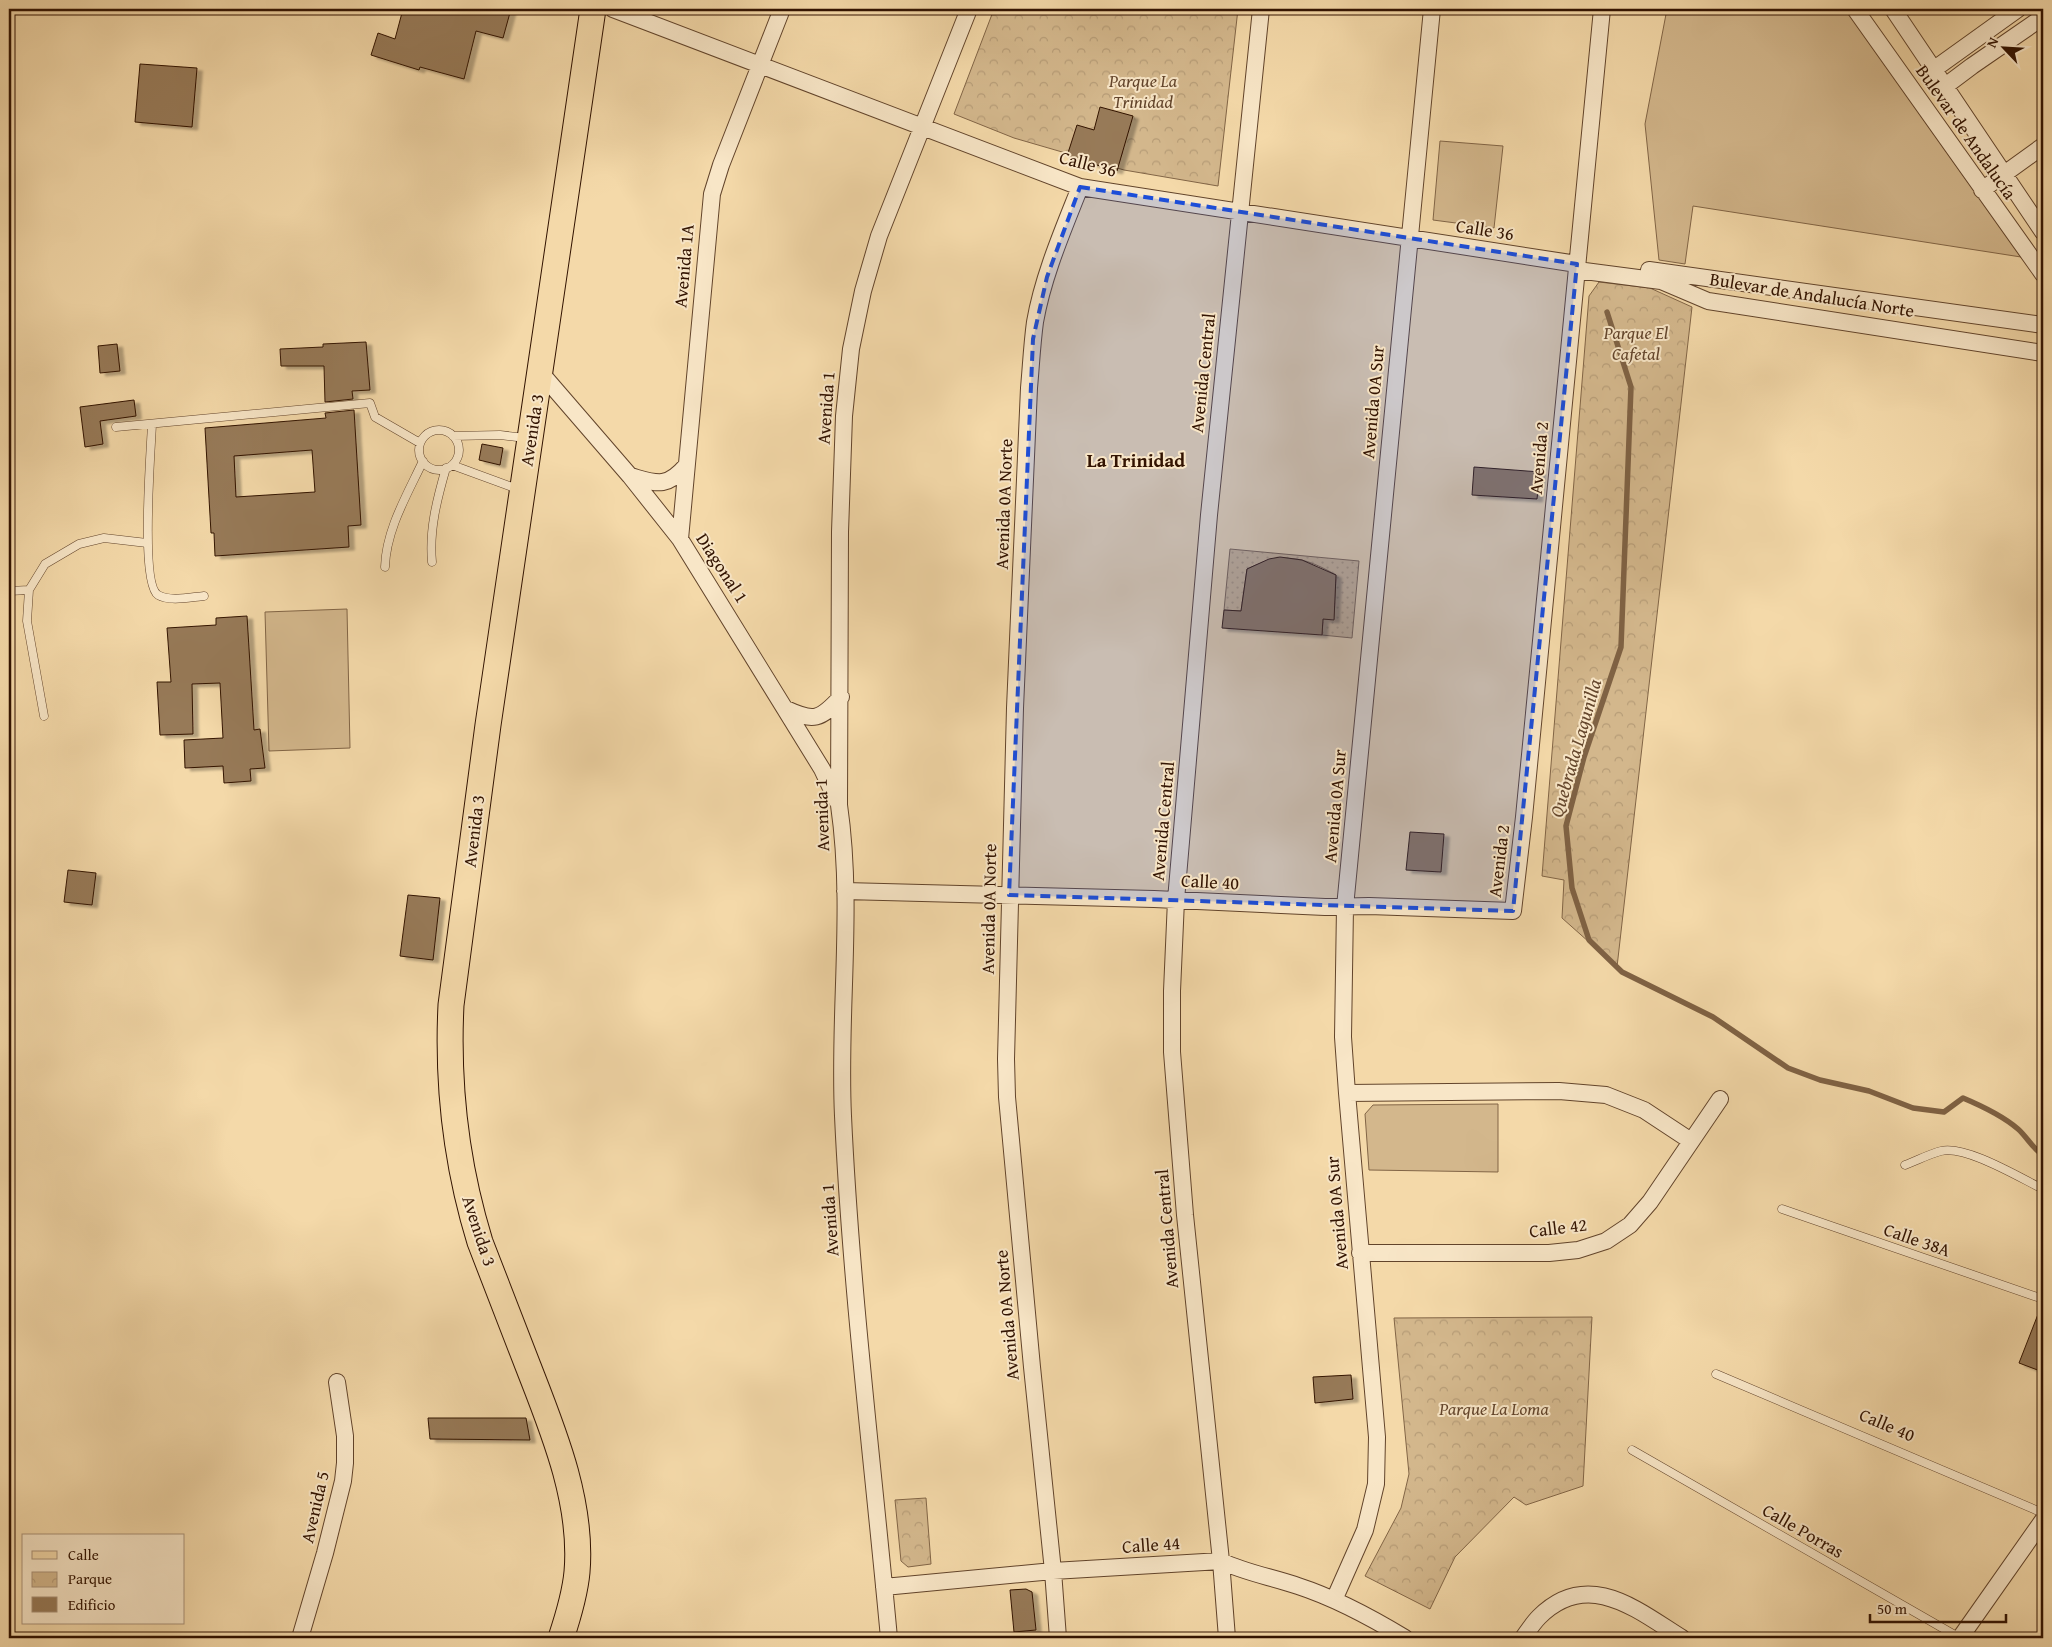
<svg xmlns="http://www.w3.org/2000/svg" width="2052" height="1647" font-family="'Gentium Book Plus',serif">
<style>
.grass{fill:#d3b78c;stroke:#826546}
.park{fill:url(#park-crowns);stroke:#826546}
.garden{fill:url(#garden-dots);stroke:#826546}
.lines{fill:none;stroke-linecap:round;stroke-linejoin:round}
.stream{stroke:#7f6244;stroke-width:5.5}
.building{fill:#977a58;stroke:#321301;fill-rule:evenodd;filter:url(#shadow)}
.service-casing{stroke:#62442b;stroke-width:9}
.minor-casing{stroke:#62442b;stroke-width:18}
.primary-casing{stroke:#321301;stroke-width:27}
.service{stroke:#f8e6c7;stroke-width:8}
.minor{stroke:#f8e6c7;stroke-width:16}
.primary{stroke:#f4d9a9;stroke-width:25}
.marked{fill:#1d4ed8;fill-opacity:0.2;stroke:#1d4ed8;stroke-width:4;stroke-dasharray:10 6;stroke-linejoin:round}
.labels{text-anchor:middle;stroke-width:4;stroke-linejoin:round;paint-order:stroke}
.park-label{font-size:18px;font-style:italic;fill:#62442b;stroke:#f8e6c7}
.street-label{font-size:18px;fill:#321301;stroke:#f8e6c7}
.neighbourhood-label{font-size:19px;font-weight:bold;fill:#321301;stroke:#f8e6c7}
.water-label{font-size:19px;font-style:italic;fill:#65472d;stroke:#f8e6c7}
</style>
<defs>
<pattern id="park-crowns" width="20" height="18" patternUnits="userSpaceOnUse" patternTransform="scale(1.25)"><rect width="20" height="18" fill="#d3b78c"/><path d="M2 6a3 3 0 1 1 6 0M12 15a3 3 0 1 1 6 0" fill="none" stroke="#b69c77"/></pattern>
<pattern id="garden-dots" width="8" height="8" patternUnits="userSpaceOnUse" patternTransform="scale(1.25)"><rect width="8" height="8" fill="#d3b78c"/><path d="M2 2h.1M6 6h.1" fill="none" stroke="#b69c77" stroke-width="1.8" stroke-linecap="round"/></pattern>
<filter id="shadow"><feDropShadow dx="5.5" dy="3" stdDeviation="1" flood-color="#0004"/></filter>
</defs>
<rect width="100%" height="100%" fill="#f4d9a9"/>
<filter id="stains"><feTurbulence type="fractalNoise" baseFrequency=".004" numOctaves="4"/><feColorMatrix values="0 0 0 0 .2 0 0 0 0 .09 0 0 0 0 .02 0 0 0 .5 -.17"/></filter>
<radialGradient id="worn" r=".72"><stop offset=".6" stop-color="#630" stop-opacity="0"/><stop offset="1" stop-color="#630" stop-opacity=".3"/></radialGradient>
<!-- grass -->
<path class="grass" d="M 1667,9 L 1845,9 L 2021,257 L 1693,206 L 1685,264 L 1659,260 L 1645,124 Z
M 1440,141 L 1503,146 L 1494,228 L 1433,220 Z
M 347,609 L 350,748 L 269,751 L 265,612 Z
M 1498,1104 L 1498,1172 L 1369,1170 L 1365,1114 L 1373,1105 Z"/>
<!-- park -->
<path class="park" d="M 994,9 L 1238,9 L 1218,186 L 1124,170 L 1014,138 L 954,114 Z
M 1599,282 L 1650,288 L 1692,307 L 1617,967 L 1562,918 L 1564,880 L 1542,876 L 1589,296 Z
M 1592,1317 L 1583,1486 L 1526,1505 L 1514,1497 L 1455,1557 L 1430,1609 L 1365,1576 L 1401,1508 L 1409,1474 L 1394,1318 Z
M 926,1498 L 931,1564 L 908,1567 L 901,1561 L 895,1500 Z"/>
<!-- garden -->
<path class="garden" d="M 1230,549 L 1359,561 L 1352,638 L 1322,635 L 1323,619 L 1334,619 L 1336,575 C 1303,556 1282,552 1247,569 L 1241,611 L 1224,610 Z"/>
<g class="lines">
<!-- stream -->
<path class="stream" d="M 1607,312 L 1631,387 L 1621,647 L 1584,757 L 1566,826 L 1572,888 L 1589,940 L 1622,972 L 1713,1017 L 1788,1068 L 1820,1080 L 1869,1091 L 1913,1108 L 1944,1112 L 1963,1098 C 1982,1106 2003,1116 2018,1129 C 2027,1137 2033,1149 2043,1155"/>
</g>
<!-- building -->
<path class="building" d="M 403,9 L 511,9 L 503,38 L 476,31 L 464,79 L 420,67 L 419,70 L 371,55 L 378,33 L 395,39 Z
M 140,64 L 197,68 L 192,127 L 135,122 Z
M 1100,107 L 1133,116 L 1117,171 L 1067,156 L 1077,125 L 1094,130 Z
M 366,342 L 370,390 L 352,391 L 353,399 L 325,402 L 324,366 L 281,366 L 280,349 L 323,347 L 323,344 Z
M 117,344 L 120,371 L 100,373 L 98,346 Z
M 134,400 L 136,416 L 100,421 L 103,444 L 85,447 L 80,407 Z
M 354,410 L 361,525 L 348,526 L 349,547 L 215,556 L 214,533 L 211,533 L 205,428 L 326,418 L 325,413 ZM 312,450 L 315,492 L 236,497 L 234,456 Z
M 482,444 L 503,448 L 500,465 L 479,460 Z
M 1474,467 L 1540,472 L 1537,499 L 1472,495 Z
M 1280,557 L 1302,560 L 1336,575 L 1334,620 L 1323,619 L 1322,635 L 1222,628 L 1224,610 L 1241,611 L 1247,569 L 1269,559 Z
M 247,616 L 254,730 L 260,729 L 265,768 L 250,769 L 251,781 L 224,783 L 223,766 L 185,768 L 184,740 L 223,738 L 220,683 L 192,684 L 193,734 L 160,735 L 157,682 L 171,682 L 167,628 L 216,625 L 216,618 Z
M 1410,832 L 1444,834 L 1441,872 L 1406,870 Z
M 68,870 L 96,873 L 92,905 L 64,902 Z
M 408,895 L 440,898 L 433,960 L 400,956 Z
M 2042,1304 L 2043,1305 L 2043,1372 L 2019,1363 Z
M 1351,1375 L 1353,1399 L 1315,1403 L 1313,1377 Z
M 428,1418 L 526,1418 L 530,1440 L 430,1439 Z
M 1026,1589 L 1032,1592 L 1036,1630 L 1014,1632 L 1010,1590 Z"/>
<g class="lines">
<defs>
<path id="service" d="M 152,424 C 151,449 140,584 158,595 C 170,602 191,597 204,596
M 116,427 L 370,403 L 375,417 L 420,443
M419 450a20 20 0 1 1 40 0a20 20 0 1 1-40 0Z
M 453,436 L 500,435 L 526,438
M 452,465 L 520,490
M 432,562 C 429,530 437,499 446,468
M 385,567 C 386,530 407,495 423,461
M 29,590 L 27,621 L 44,716
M 9,591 L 29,590 L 45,564 L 79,544 L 104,538 L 147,543
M 1905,1165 C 1916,1161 1929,1154 1941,1151 C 1966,1145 2020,1178 2043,1189
M 1782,1209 L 2043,1299
M 1716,1374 L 2043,1513
M 1632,1450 L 1960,1638"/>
<path id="minor" d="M 613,9 L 1080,187 L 1577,264
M 1855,9 L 2043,274
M 1893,9 L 2043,232
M 1933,70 L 2018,9
M 1944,87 L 1972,66 L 2043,17
M 1982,190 L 2043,146
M 1577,270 L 1661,281 L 1708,301 L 2043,353
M 1649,270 L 2043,325
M 541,373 L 630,476 L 680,539 L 822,769 L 837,801
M 630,476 C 656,483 666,489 686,466
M 680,539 L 712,194 L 721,165 L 782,9
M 786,709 C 814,722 820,720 841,697
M 845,891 L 1154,899 L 1325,907 L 1369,906 L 1513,911 L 1524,817 L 1602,9
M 1347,1093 L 1559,1091 L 1606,1095 L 1644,1110 L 1691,1141
M 1360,1253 L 1549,1253 L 1578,1250 L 1606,1241 L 1630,1225 L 1650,1202 L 1720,1099
M 884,1587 L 1053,1571 L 1221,1561 C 1246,1573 1272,1577 1298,1586 C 1335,1598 1372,1618 1405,1638
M 1334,1600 L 1365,1530 L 1376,1484 L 1377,1437 L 1347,1093 L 1343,1037 L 1345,907 L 1432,9
M 300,1638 L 325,1553 L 343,1481 L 345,1463 L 345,1436 L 337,1382
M 889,1638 C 873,1464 851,1290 843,1116 C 838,1013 854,908 839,805 L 840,532 L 844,416 L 851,349 L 863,291 L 879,236 L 969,9
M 1058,1638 L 1053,1571 L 1032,1367 L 1007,1097 L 1006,1059 L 1015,708 L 1029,388 C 1031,366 1032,344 1035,322 C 1043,276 1063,230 1080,187
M 1227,1638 L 1221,1561 L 1185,1215 L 1172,1052 L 1172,991 L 1176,900 L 1209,515 L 1261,9
M 1523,1638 C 1528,1631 1533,1623 1539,1617 C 1588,1568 1637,1610 1682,1638
M 1960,1638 L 2043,1520"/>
<path id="primary" d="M 561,1638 C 568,1617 575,1594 577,1572 C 583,1502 553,1430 528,1366 C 512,1324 496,1283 480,1242 C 456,1164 447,1086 451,1005 L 488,725 L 593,9"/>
</defs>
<!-- service casing -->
<use href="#service" class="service-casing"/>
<!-- minor casing -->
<use href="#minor" class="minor-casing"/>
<!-- primary casing -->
<use href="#primary" class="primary-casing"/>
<!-- service -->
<use href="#service" class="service"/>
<!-- minor -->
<use href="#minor" class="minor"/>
<!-- primary -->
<use href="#primary" class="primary"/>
</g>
<!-- marked area -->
<path class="marked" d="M 1080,187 L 1577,264 L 1513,911 L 1009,895 L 1033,339 L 1047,277 Z"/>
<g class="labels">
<!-- park labels -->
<g class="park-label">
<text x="1143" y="87">Parque La<tspan x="1143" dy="21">Trinidad</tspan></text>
<text x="1636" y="339">Parque El<tspan x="1636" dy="21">Cafetal</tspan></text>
<text x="1494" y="1415">Parque La Loma</text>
</g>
<!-- street labels -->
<g class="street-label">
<text transform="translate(1966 132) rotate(55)" y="6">Bulevar de Andalucía</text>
<text transform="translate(1088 164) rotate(14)" y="6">Calle 36</text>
<text transform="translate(1485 230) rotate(9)" y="6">Calle 36</text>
<text transform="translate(684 266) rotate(-85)" y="6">Avenida 1A</text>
<text transform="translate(1812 295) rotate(9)" y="6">Bulevar de Andalucía Norte</text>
<text transform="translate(1203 373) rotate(-84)" y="6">Avenida Central</text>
<text transform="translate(1373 402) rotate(-85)" y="6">Avenida 0A Sur</text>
<text transform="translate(826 408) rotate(-86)" y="6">Avenida 1</text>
<text transform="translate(532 430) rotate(-81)" y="6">Avenida 3</text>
<text transform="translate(1539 458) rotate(-85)" y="6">Avenida 2</text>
<text transform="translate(1004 504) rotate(-88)" y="6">Avenida 0A Norte</text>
<text transform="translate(722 568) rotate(57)" y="6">Diagonal 1</text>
<text transform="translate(1335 806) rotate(-85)" y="6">Avenida 0A Sur</text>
<text transform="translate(822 815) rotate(-92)" y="6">Avenida 1</text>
<text transform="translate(1163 821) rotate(-85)" y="6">Avenida Central</text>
<text transform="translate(474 831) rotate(-83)" y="6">Avenida 3</text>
<text transform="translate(1499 861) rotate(-83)" y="6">Avenida 2</text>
<text transform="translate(1210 882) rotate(3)" y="6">Calle 40</text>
<text transform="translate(989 909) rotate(-89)" y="6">Avenida 0A Norte</text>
<text transform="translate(1337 1213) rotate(-95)" y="6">Avenida 0A Sur</text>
<text transform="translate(830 1220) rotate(-94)" y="6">Avenida 1</text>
<text transform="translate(1558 1228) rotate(-7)" y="6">Calle 42</text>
<text transform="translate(1167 1229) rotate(-95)" y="6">Avenida Central</text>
<text transform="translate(479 1231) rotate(72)" y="6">Avenida 3</text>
<text transform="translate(1917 1240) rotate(19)" y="6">Calle 38A</text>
<text transform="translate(1007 1315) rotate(-95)" y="6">Avenida 0A Norte</text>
<text transform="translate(1887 1425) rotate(23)" y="6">Calle 40</text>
<text transform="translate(315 1507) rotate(-77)" y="6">Avenida 5</text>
<text transform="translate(1803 1531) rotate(30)" y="6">Calle Porras</text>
<text transform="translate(1151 1545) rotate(-4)" y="6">Calle 44</text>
</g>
<!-- neighbourhood labels -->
<g class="neighbourhood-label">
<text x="1136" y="467">La Trinidad</text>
</g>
<!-- water labels -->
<g class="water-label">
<text transform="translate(1575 748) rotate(-74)" y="7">Quebrada Lagunilla</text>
</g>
</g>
<!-- margin -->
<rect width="2052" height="1647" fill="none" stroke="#f4d9a9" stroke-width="30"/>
<rect x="10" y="10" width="2032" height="1627" fill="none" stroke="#321301" stroke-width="2.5"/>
<rect x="15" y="15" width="2022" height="1617" fill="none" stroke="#321301"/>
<!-- legend -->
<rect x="22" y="1534" width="162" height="90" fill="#f8e6c7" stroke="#a99278"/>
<rect x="32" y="1551" width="25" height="8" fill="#f4d9a9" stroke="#a99278"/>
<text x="68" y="1560" font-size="15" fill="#321301">Calle</text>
<rect x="32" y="1572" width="25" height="15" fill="url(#park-crowns)" stroke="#a99278"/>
<text x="68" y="1584" font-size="15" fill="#321301">Parque</text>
<rect x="32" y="1597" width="25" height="15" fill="#977a58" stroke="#a99278"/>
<text x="68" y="1610" font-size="15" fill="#321301">Edificio</text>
<!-- north arrow -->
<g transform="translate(2004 48) rotate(295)" stroke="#f8e6c7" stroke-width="4" paint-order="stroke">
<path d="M0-4L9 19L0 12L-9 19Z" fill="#321301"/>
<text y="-8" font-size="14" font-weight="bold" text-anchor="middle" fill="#321301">N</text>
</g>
<!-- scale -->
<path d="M1870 1614v8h136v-8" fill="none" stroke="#321301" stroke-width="2.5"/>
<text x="1877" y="1614" font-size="15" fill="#321301" stroke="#f8e6c7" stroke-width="4" paint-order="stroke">50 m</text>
<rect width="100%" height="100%" filter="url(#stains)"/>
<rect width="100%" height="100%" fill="url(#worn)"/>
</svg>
